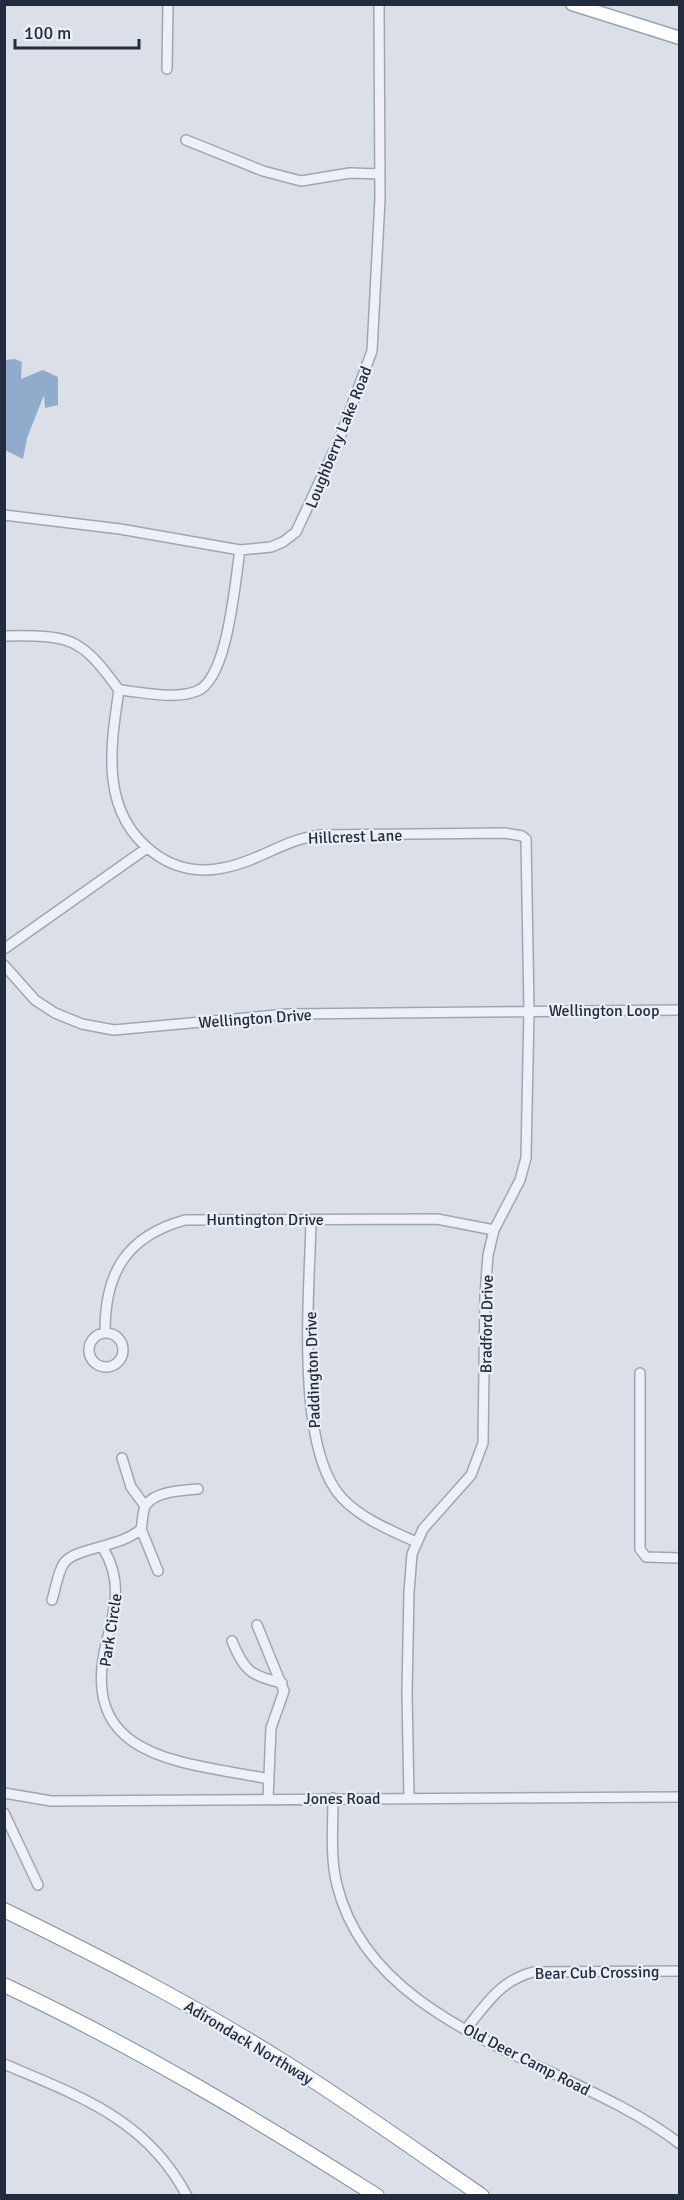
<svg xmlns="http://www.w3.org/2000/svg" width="684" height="2200" font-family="Signika,sans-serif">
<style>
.water{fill:#91abcc}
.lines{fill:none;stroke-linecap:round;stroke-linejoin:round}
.minor-casing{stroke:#a0a6b1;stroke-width:12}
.major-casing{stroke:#99a3b4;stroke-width:15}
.highway-casing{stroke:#818c9f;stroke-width:16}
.minor{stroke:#eef0f5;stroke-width:9}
.major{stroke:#fff;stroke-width:12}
.highway{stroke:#fff;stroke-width:14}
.labels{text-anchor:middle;stroke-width:4.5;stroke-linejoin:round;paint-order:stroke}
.street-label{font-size:16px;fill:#232c3f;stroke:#eaeef5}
</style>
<rect width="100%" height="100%" fill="#dbdfe7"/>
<!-- water -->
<path class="water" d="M 15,359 L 22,362 L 21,379 L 43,370 L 58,377 L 58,405 L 45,408 L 44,395 L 27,438 L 23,459 L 5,450 L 5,360 Z"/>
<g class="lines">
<defs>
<path id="minor" d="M 167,69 L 168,4
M 186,140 L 263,171 L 301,181 L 350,173 L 380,174
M 4,515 L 120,529 L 240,550 L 271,547 L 283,542 L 296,532 L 339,440 L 372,351 L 380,199 L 379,4
M 4,636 C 70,635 80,636 119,690 C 110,749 100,813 154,853 C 174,868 198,873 223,868 C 258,862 284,839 321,835 L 505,833 L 522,836 L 526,839 L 529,1010 L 526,1158 L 520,1180 L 494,1230 L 488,1255 L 485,1295 L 483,1443 L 471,1475 L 423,1529 L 412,1554 L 409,1592 L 407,1693 L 409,1798
M 119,690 C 143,692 174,700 197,691 C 228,679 235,581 240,550
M 4,949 L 147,848
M 4,965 L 35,1000 L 55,1013 L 82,1024 L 114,1030 L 288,1014 L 680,1010
M 311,1220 C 310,1288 294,1447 342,1498 C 362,1519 390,1530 416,1542
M 105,1331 C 105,1272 127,1236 185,1220 L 437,1219 L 494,1230
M89 1350a17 17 0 1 1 34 0a17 17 0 1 1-34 0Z
M 640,1373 L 640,1549 L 646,1557 L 680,1558
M 122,1458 L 131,1487 L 145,1506
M 141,1529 C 143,1521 142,1511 146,1505 C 155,1491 184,1490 198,1489
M 141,1529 L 158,1571
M 103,1548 C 122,1579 116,1606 107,1640 C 75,1761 185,1762 269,1779
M 52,1600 C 56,1588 57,1574 64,1563 C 76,1547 120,1548 141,1529
M 257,1625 L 284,1691 L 271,1728 L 268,1799
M 232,1641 C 244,1671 251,1676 282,1683
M 4,1793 L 51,1801 L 680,1797
M 333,1798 C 333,1827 330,1857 337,1885 C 373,2033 574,2061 680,2144
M 4,1813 L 38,1885
M 466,2029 C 487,2003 500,1981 533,1972 L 680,1971
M 4,2064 C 79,2096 147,2119 187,2196"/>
<path id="major" d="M 572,4 L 680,38"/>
<path id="highway" d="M 4,1910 C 98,1956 192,2004 281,2060 C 350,2103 415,2150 482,2196
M 4,1985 C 134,2046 256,2119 377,2196"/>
</defs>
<!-- minor casing -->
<use href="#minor" class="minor-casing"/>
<!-- major casing -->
<use href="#major" class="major-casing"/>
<!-- highway casing -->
<use href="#highway" class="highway-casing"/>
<!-- minor -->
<use href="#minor" class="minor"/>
<!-- major -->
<use href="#major" class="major"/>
<!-- highway -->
<use href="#highway" class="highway"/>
</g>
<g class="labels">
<!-- street labels -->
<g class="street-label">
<text transform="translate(338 437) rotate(-68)" y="6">Loughberry Lake Road</text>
<text transform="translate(355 836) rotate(-2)" y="6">Hillcrest Lane</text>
<text x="604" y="1016">Wellington Loop</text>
<text transform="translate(255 1018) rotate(-4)" y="6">Wellington Drive</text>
<text x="265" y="1225">Huntington Drive</text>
<text transform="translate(486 1324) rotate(-89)" y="6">Bradford Drive</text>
<text transform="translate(312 1370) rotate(-92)" y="6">Paddington Drive</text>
<text transform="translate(110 1630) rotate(-81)" y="6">Park Circle</text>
<text x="342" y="1804">Jones Road</text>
<text transform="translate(597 1972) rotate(-1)" y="6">Bear Cub Crossing</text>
<text transform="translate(249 2042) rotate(31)" y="6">Adirondack Northway</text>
<text transform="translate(527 2059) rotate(27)" y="6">Old Deer Camp Road</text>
</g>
</g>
<!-- border -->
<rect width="684" height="2200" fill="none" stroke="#232c3f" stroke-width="12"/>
<!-- scale -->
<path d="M15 39v9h124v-9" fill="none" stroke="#232c3f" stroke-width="3"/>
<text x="24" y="39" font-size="18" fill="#232c3f" stroke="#eaeef5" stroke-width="4.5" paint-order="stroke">100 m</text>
</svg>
